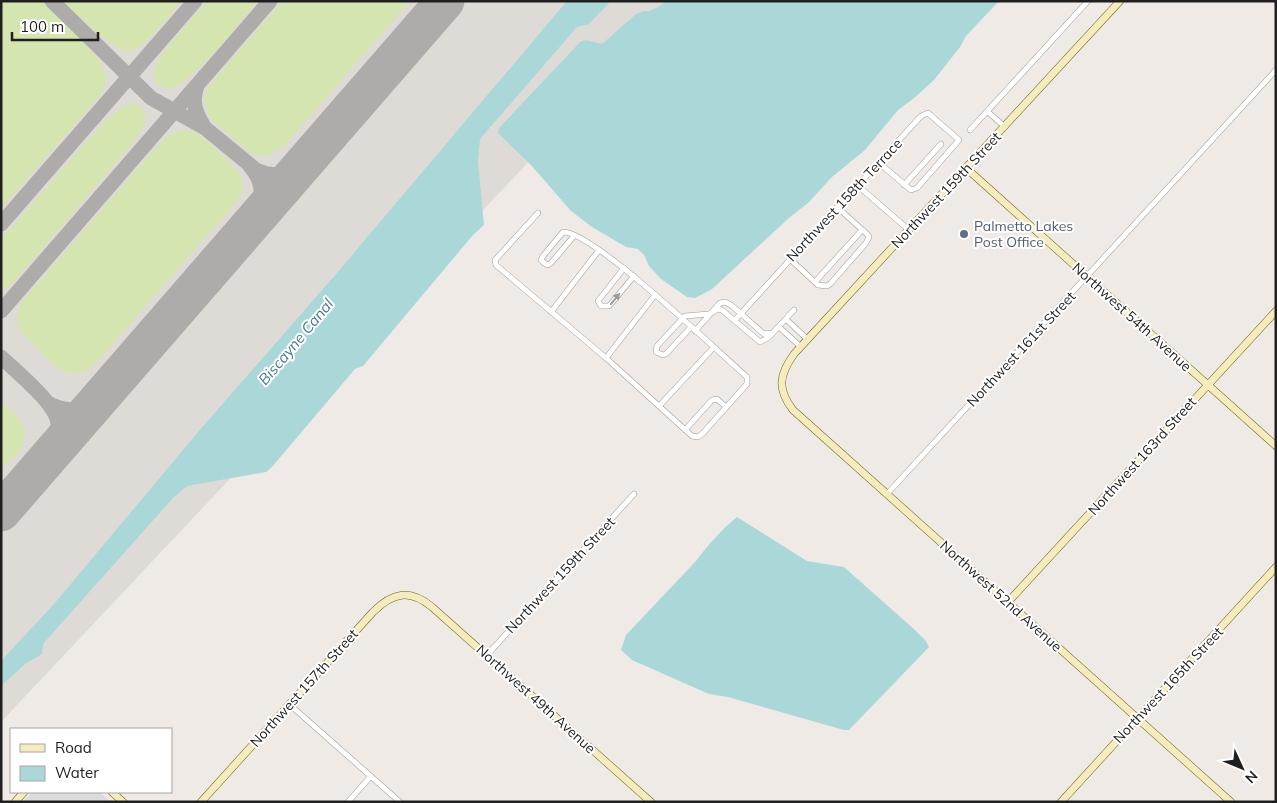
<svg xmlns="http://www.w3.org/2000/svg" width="1277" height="803" font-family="Mulish,sans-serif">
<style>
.residential{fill:#dddcdc}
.airport{fill:#dedbd7}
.grass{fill:#d5e5b0}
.water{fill:#aad8d9}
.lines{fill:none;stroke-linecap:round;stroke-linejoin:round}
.taxiway{stroke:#aeacaa;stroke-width:15}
.runway{stroke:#aeacaa;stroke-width:39}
.street-casing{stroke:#9c9c9c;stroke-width:6}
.secondary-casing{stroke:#6e650e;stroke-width:8}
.street{stroke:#fff;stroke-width:5}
.secondary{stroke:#f4ecbf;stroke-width:7}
.oneway{fill:#9a9a9a}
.service-dot{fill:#5c6f8a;stroke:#fff;stroke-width:2}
.labels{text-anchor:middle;stroke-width:4;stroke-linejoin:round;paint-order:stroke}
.street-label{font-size:14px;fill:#1f1f1f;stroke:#fff}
.service-label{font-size:14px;fill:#4e5e75;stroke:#fff;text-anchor:start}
.water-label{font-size:15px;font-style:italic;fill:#497b90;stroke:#fff}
</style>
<rect width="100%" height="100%" fill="#efeae6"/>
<!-- residential -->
<path class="residential" d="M 32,792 L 99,792 L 111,802 L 23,802 Z"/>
<!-- airport -->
<path class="airport" d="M 1,1 L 680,1 L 1,722 Z"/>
<!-- grass -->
<path class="grass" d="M 1,1 L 43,1 C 62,19 100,53 107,78 L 100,95 L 1,208 Z
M 62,1 L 181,1 C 169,16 150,42 133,50 C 129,52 126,51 121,50 L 92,28 Z
M 208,1 L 257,1 C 232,30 205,70 172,89 C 161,88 151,83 155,69 C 160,51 194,17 208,1 Z
M 283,1 L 410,1 L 284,146 L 267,156 L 253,154 L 246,149 L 210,118 L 204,101 L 207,88 Z
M 133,103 C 161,114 135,139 124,153 L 10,286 L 1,291 L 1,239 L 104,122 L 124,106 Z
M 183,130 C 187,131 192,131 195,133 C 204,137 238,169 241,177 C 245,185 242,193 238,200 L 94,365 C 69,384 55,366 37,348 C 32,342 22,336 19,328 C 16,320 18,312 20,304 L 164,138 L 176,132 Z
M 1,402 C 8,408 16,414 21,422 C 32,439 16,459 1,468 Z"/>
<!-- water -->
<path class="water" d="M 567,1 L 611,1 L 589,24 L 577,27 L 480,139 L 478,162 L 484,225 L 473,235 L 363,366 L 355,369 L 271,468 L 266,472 L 187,486 L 173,498 L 43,644 L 42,654 L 25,664 L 1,686 L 1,661 L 54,604 L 198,432 L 336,274 Z
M 666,1 L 999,1 L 966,36 L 960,47 L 934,80 L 913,99 L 898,110 L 865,150 L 832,177 L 808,203 L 789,218 L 712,289 L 695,298 L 687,297 L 661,279 L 649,266 L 644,255 L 638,249 L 626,247 L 592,227 L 571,211 L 531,165 L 498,133 L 499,128 L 580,42 L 586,40 L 602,44 L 636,14 L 644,11 L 649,11 L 658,7 Z
M 737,517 L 807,561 L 844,567 L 916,631 L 926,641 L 929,647 L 849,730 L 844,730 L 728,697 L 709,694 L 632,660 L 621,650 L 626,635 L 696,561 C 708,545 721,530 737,517 Z"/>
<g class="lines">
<!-- taxiway -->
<path class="taxiway" d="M 52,1 L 151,98 L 205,128 L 256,170 L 267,174 L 280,175 L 300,168
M 197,86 C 191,102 196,114 205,128
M 250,166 C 264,182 263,197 258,216
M 1,224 L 195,1
M 1,311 L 270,1
M 1,357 C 16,371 52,401 57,419 C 60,429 58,440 55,450
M 48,403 C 65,413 79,410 96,403
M 1,490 L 14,488 L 27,482"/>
<!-- runway -->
<path class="runway" d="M 1,512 L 445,1"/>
<defs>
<path id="street" d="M 988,112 L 1005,127
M 970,130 L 1088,1
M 857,185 L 909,230
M 904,185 L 941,144
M 538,213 L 495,260 L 496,265 L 606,358 L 692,436 L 698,437 L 703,433 L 747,384 L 747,377 C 718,352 593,231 563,232 L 543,256 L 541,260 L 544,263 L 548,265 L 551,263 L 574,236
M 790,259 L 818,285 L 827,286 L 831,283 L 866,243 L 869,237 L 867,234 L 837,207
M 624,268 L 598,301 L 601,306 L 609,306 L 634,276
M 815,282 L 862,230
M 551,312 L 599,250
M 786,319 L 808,340
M 735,320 L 921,116 L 928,113 L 959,140 L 917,188 L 911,190 L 878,162
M 691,327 L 666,354 L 663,355 L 656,352 L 657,346 L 685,316 L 709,314 L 718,309 L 722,310 L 760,342 L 769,337 L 794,310
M 779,327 L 801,347
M 695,331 L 720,303 L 725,302 L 731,305 L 764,334 L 772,333
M 606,358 L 655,295
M 660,405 L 714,347
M 685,430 L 712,400 L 717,399 L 726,407
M 887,494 L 1276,70
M 487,655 L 634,494
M 289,704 L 400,802
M 348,802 L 371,776"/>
<path id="secondary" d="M 1120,1 L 794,354 C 779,375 777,389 793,410 L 1231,802
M 966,168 L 1276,446
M 1008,602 L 1276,311
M 112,792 L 123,802
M 15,802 L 24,792
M 201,802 L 373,612 C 393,592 410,589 432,607 L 651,802
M 1061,802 L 1276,567"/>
</defs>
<!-- street casing -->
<use href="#street" class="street-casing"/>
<!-- secondary casing -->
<use href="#secondary" class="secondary-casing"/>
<!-- street -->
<use href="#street" class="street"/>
<!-- secondary -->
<use href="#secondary" class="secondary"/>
</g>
<!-- one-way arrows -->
<defs><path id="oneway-solid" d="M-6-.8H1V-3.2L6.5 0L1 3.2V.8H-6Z" transform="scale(1.25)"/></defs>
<use class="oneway" href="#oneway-solid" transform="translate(615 299) rotate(-51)"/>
<!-- markers -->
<circle class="service-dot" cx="964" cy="234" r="5"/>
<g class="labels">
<!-- street labels -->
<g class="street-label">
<text transform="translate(946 190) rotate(-47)" y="5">Northwest 159th Street</text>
<text transform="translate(844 200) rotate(-47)" y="5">Northwest 158th Terrace</text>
<text transform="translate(1132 317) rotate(42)" y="5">Northwest 54th Avenue</text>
<text transform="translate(1021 349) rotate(-47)" y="5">Northwest 161st Street</text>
<text transform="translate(1142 456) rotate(-48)" y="5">Northwest 163rd Street</text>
<text transform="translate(560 575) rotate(-47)" y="5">Northwest 159th Street</text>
<text transform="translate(1001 596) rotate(42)" y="5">Northwest 52nd Avenue</text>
<text transform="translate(1168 685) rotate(-47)" y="5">Northwest 165th Street</text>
<text transform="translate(304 688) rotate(-48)" y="5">Northwest 157th Street</text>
<text transform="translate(536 699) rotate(42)" y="5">Northwest 49th Avenue</text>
</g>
<!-- service labels -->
<g class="service-label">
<text x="974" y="231">Palmetto Lakes<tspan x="974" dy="16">Post Office</tspan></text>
</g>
<!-- water labels -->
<g class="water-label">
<text transform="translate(296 342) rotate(-50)" y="5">Biscayne Canal</text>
</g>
</g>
<!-- border -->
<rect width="1277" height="803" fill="none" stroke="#1f1f1f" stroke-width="5"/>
<!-- legend -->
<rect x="10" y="728" width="162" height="65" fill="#ffffff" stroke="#a5a5a5"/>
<rect x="20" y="744" width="25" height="8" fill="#f4ecbf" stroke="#a5a5a5"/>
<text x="55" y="753" font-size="15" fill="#1f1f1f">Road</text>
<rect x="20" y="766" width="25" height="15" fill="#aad8d9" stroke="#a5a5a5"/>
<text x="55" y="778" font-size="15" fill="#1f1f1f">Water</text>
<!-- north arrow -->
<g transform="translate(1242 768) rotate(134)" stroke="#ffffff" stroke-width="4" paint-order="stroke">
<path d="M0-4L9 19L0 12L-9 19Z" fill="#1f1f1f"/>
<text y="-8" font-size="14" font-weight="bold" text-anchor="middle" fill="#1f1f1f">N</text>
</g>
<!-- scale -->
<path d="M12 32v8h86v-8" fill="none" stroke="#1f1f1f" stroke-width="2.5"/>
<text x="20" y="32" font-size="15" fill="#1f1f1f" stroke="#ffffff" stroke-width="4" paint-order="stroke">100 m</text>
</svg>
